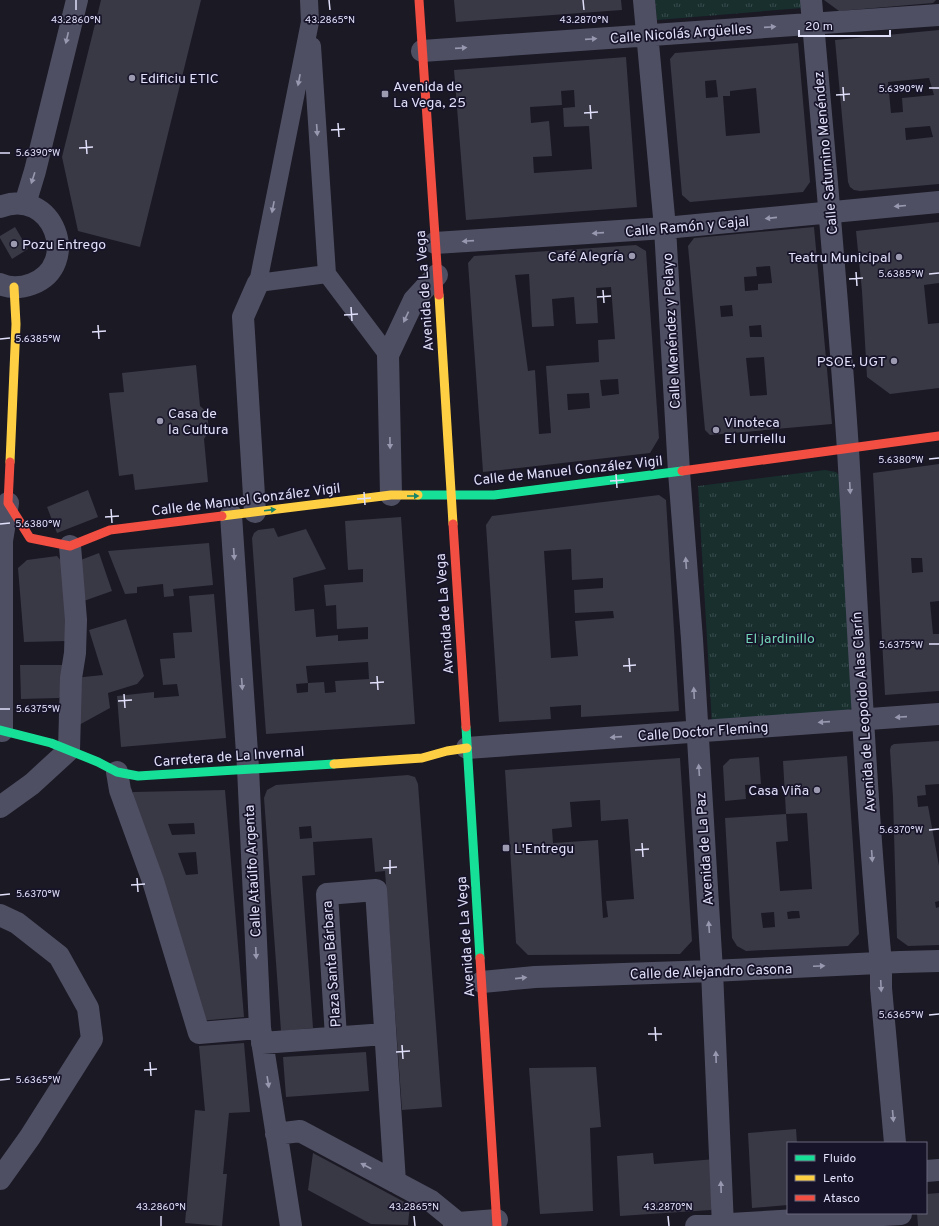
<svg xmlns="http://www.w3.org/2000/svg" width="939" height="1226" font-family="Overpass,sans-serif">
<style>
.grass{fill:url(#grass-tufts)}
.building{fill:#393845;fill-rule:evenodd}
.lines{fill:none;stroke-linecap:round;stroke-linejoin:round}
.lane{stroke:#4f4f64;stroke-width:18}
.street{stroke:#4f4f64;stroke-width:22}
.fast{stroke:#16e098;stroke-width:9}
.slow{stroke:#ffcf43;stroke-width:9}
.jam{stroke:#f24e42;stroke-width:9}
.oneway{fill:#9898b0}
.oneway2{fill:#168466}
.ticks{fill:none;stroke:#e1e0fb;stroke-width:1.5}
.poi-dot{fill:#9b9ab0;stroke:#171429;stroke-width:1.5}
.labels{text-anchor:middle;stroke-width:3.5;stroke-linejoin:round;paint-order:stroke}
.street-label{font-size:14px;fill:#e1e0fb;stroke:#171429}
.poi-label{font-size:14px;fill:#e1e0fb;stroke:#171429;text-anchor:start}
.park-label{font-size:14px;fill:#72d5b7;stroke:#171429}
.ticks-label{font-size:10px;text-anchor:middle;fill:#e1e0fb;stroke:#171429;stroke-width:3.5;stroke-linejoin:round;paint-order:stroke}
</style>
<defs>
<pattern id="grass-tufts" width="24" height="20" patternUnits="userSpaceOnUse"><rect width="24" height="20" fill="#182f2e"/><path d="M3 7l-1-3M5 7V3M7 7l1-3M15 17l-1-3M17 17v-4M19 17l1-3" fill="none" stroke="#394d4d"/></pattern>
</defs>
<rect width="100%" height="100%" fill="#1a1924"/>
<!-- grass -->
<path class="grass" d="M 655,0 L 801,0 L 802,8 L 657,20 Z
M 825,470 L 836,472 L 843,479 L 852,708 L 845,712 L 712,724 L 698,486 Z"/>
<!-- building -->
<path class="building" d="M 101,0 L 201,0 L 140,247 L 78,231 L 62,157 Z
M 454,0 L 621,0 L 622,10 L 456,22 Z
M 824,0 L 936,0 L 933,3 L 839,11 Z
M 939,30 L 939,184 L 860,191 L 854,190 L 850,187 L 848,182 L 835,40 ZM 929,78 L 934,95 L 902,98 L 903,112 L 891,113 L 888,82 ZM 930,126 L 933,137 L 906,140 L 905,128 Z
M 798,43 L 810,182 L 803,192 L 690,202 L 682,195 L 670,59 L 675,53 ZM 716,80 L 718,97 L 706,98 L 705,81 ZM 756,88 L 760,133 L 726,136 L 723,96 L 730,96 L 730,91 Z
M 626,57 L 637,207 L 466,220 L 454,70 ZM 574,90 L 575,107 L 563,108 L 564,127 L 589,126 L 592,169 L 534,173 L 533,157 L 552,156 L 549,121 L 531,123 L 530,107 L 562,105 L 561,91 Z
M 939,222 L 939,283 L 924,285 L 928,324 L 939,323 L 939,388 L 890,394 L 867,377 L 862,291 L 856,231 Z
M 15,227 L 28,249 L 12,259 L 0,238 L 0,236 Z
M 814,227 L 832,424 L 710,435 L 705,430 L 688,246 L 694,238 ZM 770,266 L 772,283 L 758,284 L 758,290 L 745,291 L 744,277 L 757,276 L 756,267 ZM 732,305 L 733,316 L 721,317 L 720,306 ZM 761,325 L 762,337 L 750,337 L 749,326 ZM 764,357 L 767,395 L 750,396 L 746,358 Z
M 636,245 L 646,251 L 659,438 L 650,453 L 483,472 L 468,263 L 474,256 ZM 529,274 L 532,327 L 554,326 L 552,299 L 574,297 L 576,324 L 598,323 L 596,288 L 611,287 L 615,339 L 598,340 L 599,362 L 546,366 L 551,433 L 539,434 L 535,370 L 528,371 L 515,275 ZM 618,379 L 619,394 L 602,396 L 600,380 ZM 589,393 L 590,408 L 568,410 L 567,394 Z
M 196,365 L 200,406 L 207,412 L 209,431 L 204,439 L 208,482 L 135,490 L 133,474 L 119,476 L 109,393 L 124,392 L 122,373 Z
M 939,464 L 939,601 L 930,602 L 933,634 L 939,634 L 939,691 L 885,695 L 873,473 ZM 911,558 L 922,558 L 923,572 L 912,573 Z
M 88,490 L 98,517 L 57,533 L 47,507 Z
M 659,495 L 666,500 L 679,711 L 581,717 L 581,705 L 550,707 L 551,719 L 499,722 L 486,525 L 492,516 ZM 571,549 L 572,580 L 603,578 L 603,588 L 574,590 L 575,613 L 613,611 L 614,618 L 575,621 L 578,656 L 551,658 L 544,551 Z
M 401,517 L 415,724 L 266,734 L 252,538 L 254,533 L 258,530 L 274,528 L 278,537 L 306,529 L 326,569 L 293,578 L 295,611 L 314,609 L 316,637 L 338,635 L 338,641 L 368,639 L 368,627 L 337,629 L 336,605 L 326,606 L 324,585 L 363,582 L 363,569 L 348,570 L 345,521 ZM 368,662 L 369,679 L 335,681 L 336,692 L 325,693 L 324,682 L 308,683 L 308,692 L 297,693 L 296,684 L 308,683 L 306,666 Z
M 209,543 L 213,585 L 173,589 L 174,596 L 164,597 L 163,584 L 137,587 L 137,593 L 125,594 L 108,551 Z
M 99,553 L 112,591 L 81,602 L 78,561 Z
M 57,556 L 65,565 L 66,641 L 24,642 L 18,568 L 27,560 Z
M 214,594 L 226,738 L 121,747 L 117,696 L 154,692 L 154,698 L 179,696 L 177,684 L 163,685 L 160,659 L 175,658 L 173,633 L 192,632 L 189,596 Z
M 126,619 L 144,676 L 137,684 L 108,693 L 110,708 L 79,725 L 74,678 L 103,675 L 89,630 Z
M 20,665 L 66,665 L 67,689 L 59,698 L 21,699 Z
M 939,741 L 939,784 L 925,785 L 926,795 L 917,796 L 918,807 L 928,806 L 939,866 L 939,901 L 935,902 L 936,908 L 939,907 L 939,945 L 908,946 L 897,938 L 893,798 L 890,750 L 891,746 L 894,744 Z
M 847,756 L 859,934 L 848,946 L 746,951 L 737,946 L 732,938 L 725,818 L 786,814 L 788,841 L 776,842 L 780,891 L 812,889 L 807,813 L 786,814 L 783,761 ZM 792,911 L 799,911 L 800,918 L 788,919 L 787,912 ZM 774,912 L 775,927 L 763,928 L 761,913 Z
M 759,757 L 761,784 L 745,785 L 746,799 L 725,801 L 723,766 L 730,759 Z
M 680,758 L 692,941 L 680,954 L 528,955 L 516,943 L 505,770 ZM 600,800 L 601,821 L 628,819 L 634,899 L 606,901 L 608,917 L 603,918 L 598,840 L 553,843 L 552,829 L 572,827 L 570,802 Z
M 408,775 L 415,777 L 418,784 L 442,1107 L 402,1110 L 385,871 L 375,872 L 372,838 L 313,842 L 315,875 L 302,876 L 313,1028 L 281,1031 L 264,798 L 267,790 L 276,785 ZM 311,826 L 312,838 L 300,839 L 299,827 Z
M 225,790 L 244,1017 L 199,1021 L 130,807 L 133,792 ZM 194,823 L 195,834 L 172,835 L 168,824 ZM 196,852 L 198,874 L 186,875 L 178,853 Z
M 244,1043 L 250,1112 L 229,1113 L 223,1174 L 227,1174 L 222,1226 L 185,1223 L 195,1110 L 205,1111 L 199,1046 Z
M 366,1052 L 369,1091 L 286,1097 L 283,1057 Z
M 596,1067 L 601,1127 L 590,1128 L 593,1211 L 540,1214 L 529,1068 Z
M 796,1129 L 797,1143 L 788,1143 L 788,1205 L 752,1208 L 748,1133 Z
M 313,1153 L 410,1205 L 408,1225 L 371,1224 L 308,1190 Z
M 653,1153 L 654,1164 L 716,1159 L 719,1200 L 711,1210 L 620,1216 L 617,1156 Z
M 939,1193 L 939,1226 L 918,1226 L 917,1213 L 926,1213 L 926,1194 Z"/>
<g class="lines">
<!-- lane -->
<path class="lane" d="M 309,0 L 310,22 L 258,283 L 327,274
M 312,46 L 327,274 L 388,355"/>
<!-- street -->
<path class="street" d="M 644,0 L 665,228 L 679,472 L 692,639 L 712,971 L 723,1226
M 811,0 C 824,150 838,299 848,450 C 858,621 865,792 881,963 L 881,988 L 895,1143
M 422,51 L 939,15
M 25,204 L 35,171 L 77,0
M 0,207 C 53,186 82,265 32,284 C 21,288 11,289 0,284
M 435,243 L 665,228 L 939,202
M 391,495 L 388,355 L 414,300 L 437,275
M 255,512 L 243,317 L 258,283
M 231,515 L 248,768 L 260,1028 L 291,1226
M 2,731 L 2,541 L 8,503
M 467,748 L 939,714
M 117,772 L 120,790 L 153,881 L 199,1033 L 260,1028
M 0,807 L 32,784 L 69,750 L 71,678 L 75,653 L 76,620 L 70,546
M 0,915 L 17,923 L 59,956 L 88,1008 L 92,1039 L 30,1137 L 0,1179
M 482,982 L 535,977 L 712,971 L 900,962 L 939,961
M 336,1037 L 327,894 L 376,890 L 395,1182
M 262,1043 L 385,1034
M 276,1134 L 300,1131 L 431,1201 L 458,1223
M 926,1171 L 939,1170
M 454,1226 L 458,1223 L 497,1220
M 696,1226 L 901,1214"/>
<!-- fast -->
<path class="fast" d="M 418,495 L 494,495 L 682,471
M 466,727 L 480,958
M 0,730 L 51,743 L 98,762 L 117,772 L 138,776 L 334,764"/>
<!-- slow -->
<path class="slow" d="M 439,295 L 453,524
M 10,462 L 16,324 L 14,287
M 222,516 L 391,495 L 418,495
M 334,764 L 422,758 L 447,751 L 467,748"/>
<!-- jam -->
<path class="jam" d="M 419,0 L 439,295
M 10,462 L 8,503 L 30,538 L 70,546 L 110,530 L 222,516
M 682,471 L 939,436
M 453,524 L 466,727
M 480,958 L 497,1226"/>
</g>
<!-- one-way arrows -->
<defs><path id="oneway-solid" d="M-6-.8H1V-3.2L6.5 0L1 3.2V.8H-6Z"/></defs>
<g class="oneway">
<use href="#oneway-solid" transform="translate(770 27) rotate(-4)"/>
<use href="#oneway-solid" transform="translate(67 38) rotate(103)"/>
<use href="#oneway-solid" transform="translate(591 39) rotate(-4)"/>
<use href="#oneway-solid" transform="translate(461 48) rotate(-4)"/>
<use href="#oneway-solid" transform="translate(299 80) rotate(101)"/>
<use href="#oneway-solid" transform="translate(317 130) rotate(86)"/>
<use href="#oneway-solid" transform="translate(33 178) rotate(108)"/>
<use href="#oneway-solid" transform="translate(900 206) rotate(175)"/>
<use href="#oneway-solid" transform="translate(273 207) rotate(101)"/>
<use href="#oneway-solid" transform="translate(771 218) rotate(174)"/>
<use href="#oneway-solid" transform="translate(598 233) rotate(176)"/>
<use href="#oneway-solid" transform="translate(468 241) rotate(176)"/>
<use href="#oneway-solid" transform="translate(406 317) rotate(115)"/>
<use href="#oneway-solid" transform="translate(390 443) rotate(89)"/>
<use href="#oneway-solid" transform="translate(850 488) rotate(87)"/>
<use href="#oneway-solid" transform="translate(234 554) rotate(86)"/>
<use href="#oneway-solid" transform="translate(686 563) rotate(-94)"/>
<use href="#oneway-solid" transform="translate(242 684) rotate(86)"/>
<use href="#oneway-solid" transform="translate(694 693) rotate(-93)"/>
<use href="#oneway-solid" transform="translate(901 717) rotate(176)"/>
<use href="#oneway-solid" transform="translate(824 722) rotate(176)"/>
<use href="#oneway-solid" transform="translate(616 737) rotate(176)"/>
<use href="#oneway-solid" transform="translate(699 770) rotate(-94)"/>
<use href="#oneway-solid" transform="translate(872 856) rotate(86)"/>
<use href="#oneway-solid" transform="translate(709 927) rotate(-94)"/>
<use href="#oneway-solid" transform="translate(256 953) rotate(87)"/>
<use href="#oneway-solid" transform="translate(819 966) rotate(-3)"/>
<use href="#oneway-solid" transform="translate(521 978) rotate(-6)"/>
<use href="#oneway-solid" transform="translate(881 986) rotate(87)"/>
<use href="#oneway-solid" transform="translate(716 1057) rotate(-92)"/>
<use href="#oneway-solid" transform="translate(268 1082) rotate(81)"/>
<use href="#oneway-solid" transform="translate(893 1116) rotate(85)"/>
<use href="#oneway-solid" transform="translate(366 1166) rotate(-152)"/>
<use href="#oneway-solid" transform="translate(721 1187) rotate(-92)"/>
</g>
<g class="oneway2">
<use href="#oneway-solid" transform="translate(413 496)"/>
<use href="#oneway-solid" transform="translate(270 510) rotate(-7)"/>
</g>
<!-- ticks -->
<path class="ticks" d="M 76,0 L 76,10M 329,0 L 330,10M 583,0 L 584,10M 843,87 L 844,101M 929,88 L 939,88M 836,95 L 850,94M 590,105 L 591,119M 584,113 L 598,112M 338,123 L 339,137M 331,130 L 345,129M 86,140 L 87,154M 79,148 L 93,147M 0,153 L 10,153M 856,272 L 857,286M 929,274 L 939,273M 849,279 L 863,278M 603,290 L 604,303M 597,297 L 611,296M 351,307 L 352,321M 344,315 L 358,314M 98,325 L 99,339M 92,332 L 106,331M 0,339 L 10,338M 929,459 L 939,458M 616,474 L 617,488M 610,481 L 624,480M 364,492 L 365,505M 357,499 L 371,498M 111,509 L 112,523M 105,517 L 119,516M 0,524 L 10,523M 929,644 L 939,644M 629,658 L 630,672M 623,666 L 636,665M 377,676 L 378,690M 370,683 L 384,682M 124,694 L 125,708M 118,701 L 132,700M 0,709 L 10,709M 929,830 L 939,829M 642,843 L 643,857M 635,850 L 649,849M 390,860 L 390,874M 383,868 L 397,867M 137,878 L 138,892M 131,885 L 145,884M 0,895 L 10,894M 929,1015 L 939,1014M 655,1027 L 656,1041M 648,1034 L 662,1034M 402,1045 L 403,1059M 396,1052 L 410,1051M 150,1062 L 151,1076M 144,1070 L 157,1069M 0,1080 L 10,1079M 161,1216 L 161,1226M 414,1216 L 415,1226M 668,1216 L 669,1226"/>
<!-- markers -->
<g class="poi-dot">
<circle cx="132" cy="78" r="4"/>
<rect x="381" y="90" width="8" height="8" rx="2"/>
<circle cx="14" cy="244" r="4"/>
<circle cx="632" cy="256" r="4"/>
<circle cx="899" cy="257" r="4"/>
<circle cx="894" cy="361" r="4"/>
<circle cx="160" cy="421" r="4"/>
<circle cx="716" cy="430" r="4"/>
<circle cx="817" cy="790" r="4"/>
<rect x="502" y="844" width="8" height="8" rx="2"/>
</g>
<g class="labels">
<!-- street labels -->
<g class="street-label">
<text transform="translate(681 33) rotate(-4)" y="5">Calle Nicolás Argüelles</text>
<text transform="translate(825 153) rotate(-95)" y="5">Calle Saturnino Menéndez</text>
<text transform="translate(687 226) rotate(-5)" y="5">Calle Ramón y Cajal</text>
<text transform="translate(424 291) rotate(-94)" y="5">Avenida de La Vega</text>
<text transform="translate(671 331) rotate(-93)" y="5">Calle Menéndez y Pelayo</text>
<text transform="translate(568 470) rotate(-6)" y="5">Calle de Manuel González Vigil</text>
<text transform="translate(246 499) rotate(-7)" y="5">Calle de Manuel González Vigil</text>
<text transform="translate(444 614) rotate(-94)" y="5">Avenida de La Vega</text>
<text transform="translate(863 712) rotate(-94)" y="5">Avenida de Leopoldo Alas Clarín</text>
<text transform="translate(703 731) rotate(-4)" y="5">Calle Doctor Fleming</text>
<text transform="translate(229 756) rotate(-4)" y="5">Carretera de La Invernal</text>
<text transform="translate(704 849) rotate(-94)" y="5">Avenida de La Paz</text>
<text transform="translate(252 871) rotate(-93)" y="5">Calle Ataúlfo Argenta</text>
<text transform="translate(465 937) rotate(-94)" y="5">Avenida de La Vega</text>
<text transform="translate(331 964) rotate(-94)" y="5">Plaza Santa Bárbara</text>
<text transform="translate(711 971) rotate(-2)" y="5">Calle de Alejandro Casona</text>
</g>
<!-- poi labels -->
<g class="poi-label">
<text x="140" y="83">Edificiu ETIC</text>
<text x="393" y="91">Avenida de<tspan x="393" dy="16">La Vega, 25</tspan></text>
<text x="22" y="249">Pozu Entrego</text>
<text x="624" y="261" text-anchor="end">Café Alegría</text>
<text x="891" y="262" text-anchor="end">Teatru Municipal</text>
<text x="886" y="366" text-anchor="end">PSOE, UGT</text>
<text x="168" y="418">Casa de<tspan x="168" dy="16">la Cultura</tspan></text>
<text x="724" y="427">Vinoteca<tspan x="724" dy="16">El Urriellu</tspan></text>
<text x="809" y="795" text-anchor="end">Casa Viña</text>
<text x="514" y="853">L'Entregu</text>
</g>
<!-- park labels -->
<g class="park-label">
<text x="780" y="643">El jardinillo</text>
</g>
</g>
<g class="ticks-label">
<text x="76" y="23">43.2860°N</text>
<text x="330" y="23">43.2865°N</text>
<text x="584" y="23">43.2870°N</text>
<text x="901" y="92">5.6390°W</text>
<text x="38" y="156">5.6390°W</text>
<text x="901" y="277">5.6385°W</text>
<text x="38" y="342">5.6385°W</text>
<text x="901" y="463">5.6380°W</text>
<text x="38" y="527">5.6380°W</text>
<text x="901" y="648">5.6375°W</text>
<text x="38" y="712">5.6375°W</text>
<text x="901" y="833">5.6370°W</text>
<text x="38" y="897">5.6370°W</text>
<text x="901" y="1018">5.6365°W</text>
<text x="38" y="1083">5.6365°W</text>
<text x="161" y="1210">43.2860°N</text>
<text x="414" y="1210">43.2865°N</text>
<text x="668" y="1210">43.2870°N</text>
</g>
<!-- legend -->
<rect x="787" y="1142" width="140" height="72" fill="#171429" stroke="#68667d"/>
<rect x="795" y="1155" width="20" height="6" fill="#16e098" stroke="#68667d"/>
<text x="823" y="1162" font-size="12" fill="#e1e0fb">Fluido</text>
<rect x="795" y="1175" width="20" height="6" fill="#ffcf43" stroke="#68667d"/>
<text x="823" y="1182" font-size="12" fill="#e1e0fb">Lento</text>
<rect x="795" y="1195" width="20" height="6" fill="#f24e42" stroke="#68667d"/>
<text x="823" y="1202" font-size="12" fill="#e1e0fb">Atasco</text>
<!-- scale -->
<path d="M799 30v6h91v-6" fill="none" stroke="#e1e0fb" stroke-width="2"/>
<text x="805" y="30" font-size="12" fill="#e1e0fb" stroke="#171429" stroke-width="3" paint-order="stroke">20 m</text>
</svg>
